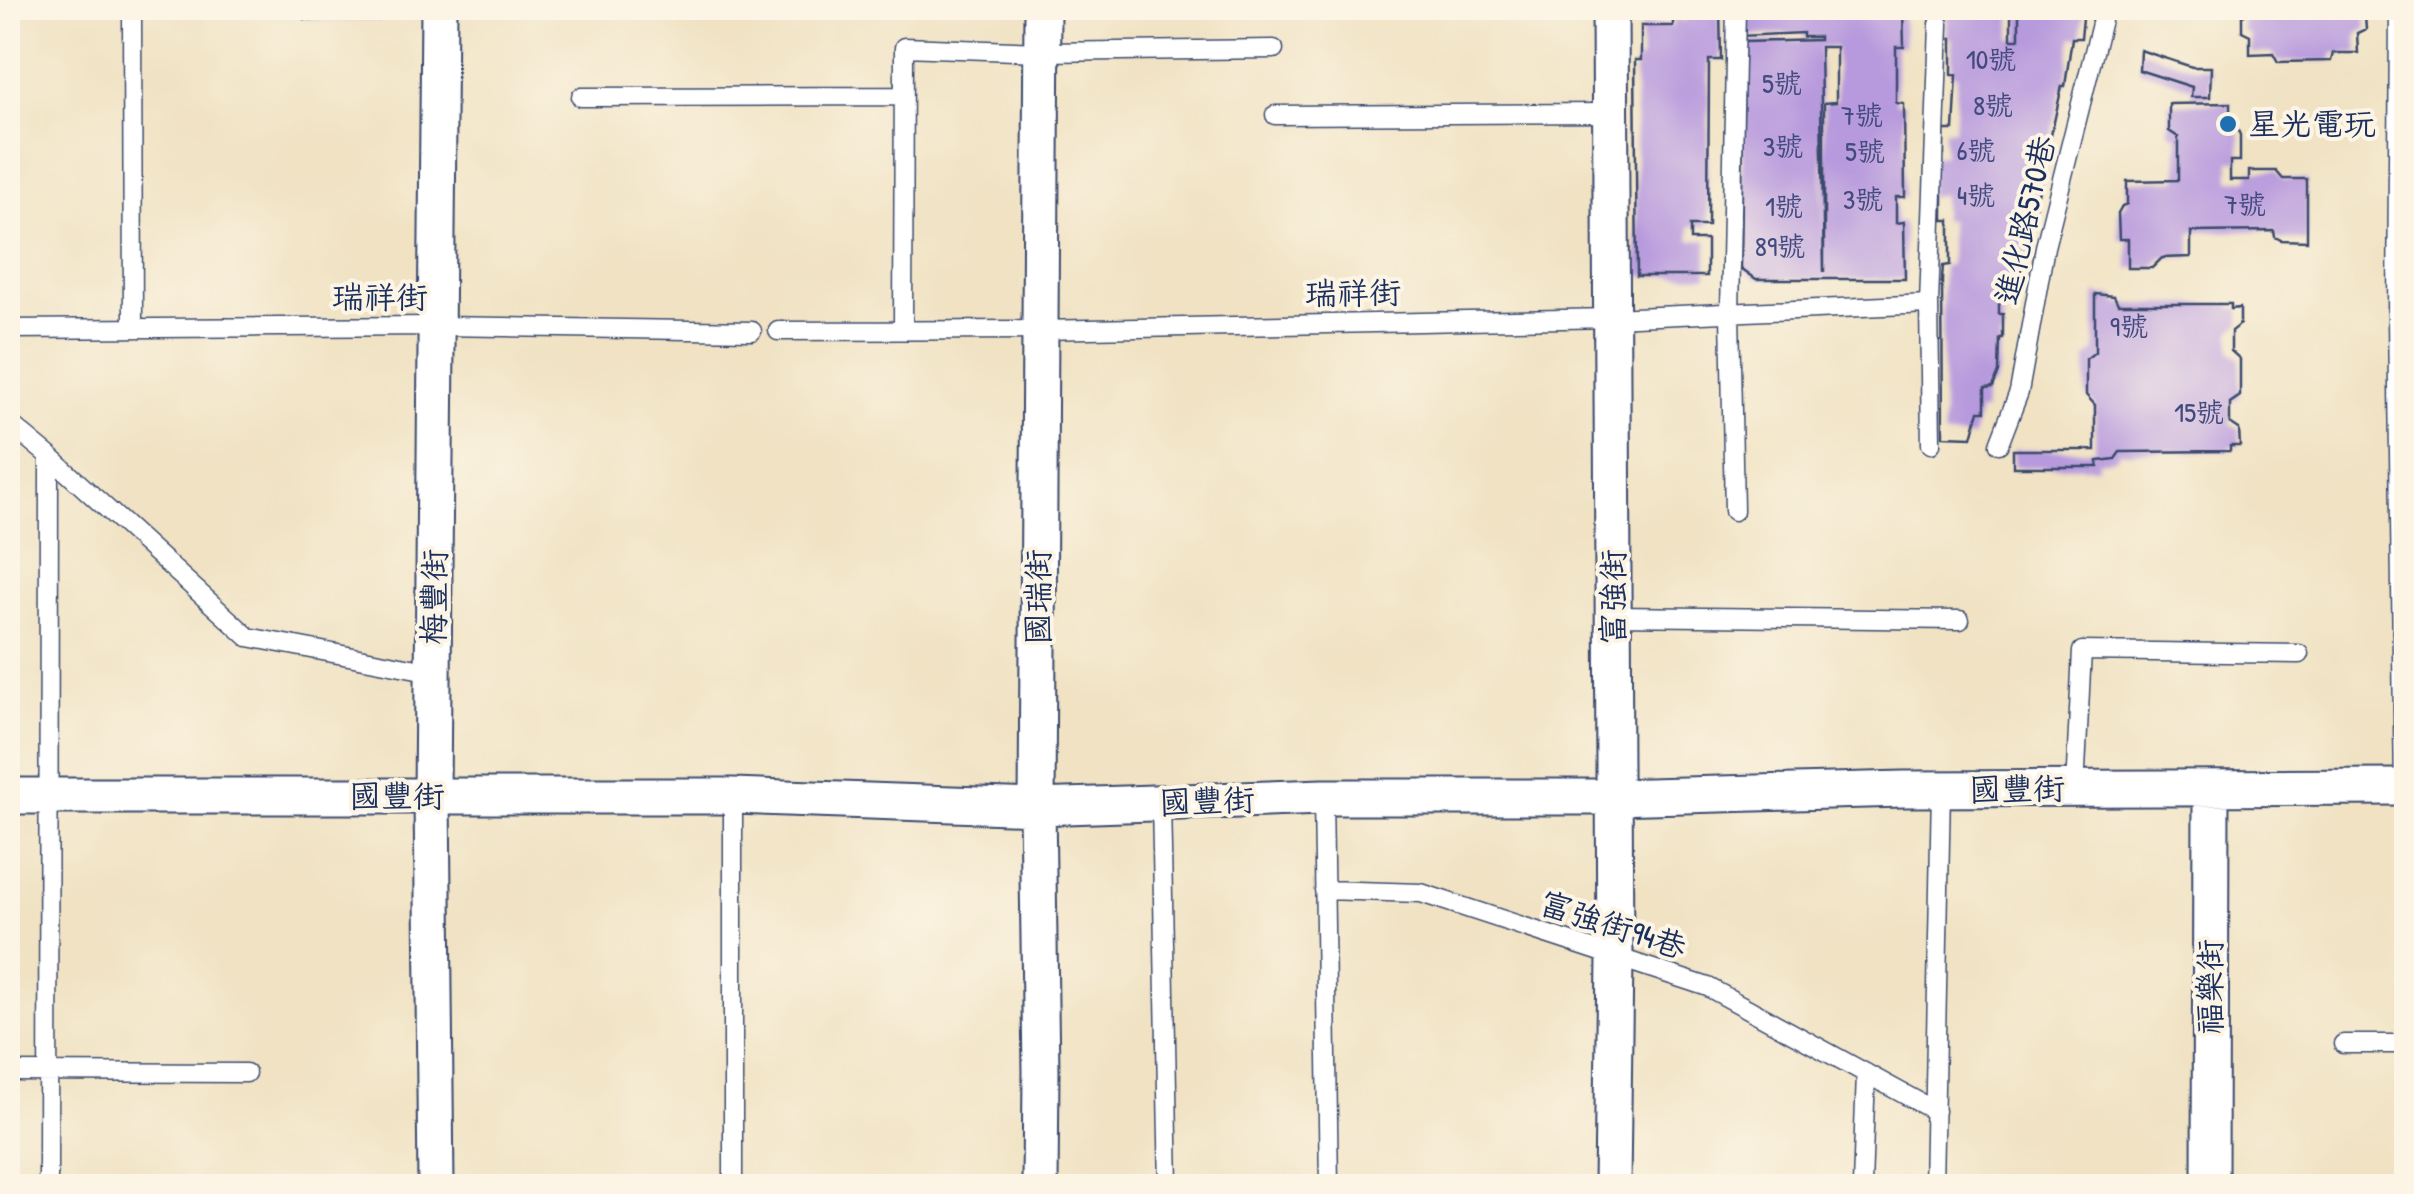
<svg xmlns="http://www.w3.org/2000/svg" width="2414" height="1194" font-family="'Patrick Hand','LXGW WenKai TC',sans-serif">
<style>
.building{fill:#b79add;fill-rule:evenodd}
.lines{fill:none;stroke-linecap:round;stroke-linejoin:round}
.lane-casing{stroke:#3b4a6d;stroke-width:21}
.street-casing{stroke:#3b4a6d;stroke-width:39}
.lane{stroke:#fff;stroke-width:18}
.street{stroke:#fff;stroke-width:35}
.poi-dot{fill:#1f6fb2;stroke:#fcf5e5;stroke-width:4}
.labels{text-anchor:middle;stroke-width:8;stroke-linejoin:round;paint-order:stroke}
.number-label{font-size:28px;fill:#424a7e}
.poi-label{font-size:32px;fill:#1b2f5e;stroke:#fcf5e5;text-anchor:start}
.street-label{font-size:32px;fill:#1b2f5e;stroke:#fcf5e5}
</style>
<rect width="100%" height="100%" fill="#fcf5e5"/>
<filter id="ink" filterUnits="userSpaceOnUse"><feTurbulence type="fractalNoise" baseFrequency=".01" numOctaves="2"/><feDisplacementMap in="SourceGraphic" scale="20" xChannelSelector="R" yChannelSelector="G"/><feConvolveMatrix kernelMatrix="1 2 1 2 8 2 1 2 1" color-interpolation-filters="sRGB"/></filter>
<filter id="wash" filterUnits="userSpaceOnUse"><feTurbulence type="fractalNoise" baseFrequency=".0048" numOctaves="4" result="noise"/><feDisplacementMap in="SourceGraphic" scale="40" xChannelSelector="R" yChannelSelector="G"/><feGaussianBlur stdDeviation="2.25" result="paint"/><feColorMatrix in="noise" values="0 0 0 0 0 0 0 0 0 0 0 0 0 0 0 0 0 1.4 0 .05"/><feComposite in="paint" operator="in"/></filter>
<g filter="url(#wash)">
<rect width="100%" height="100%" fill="#f0e2c3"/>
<g id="blocks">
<!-- building -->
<path class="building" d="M 305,8 L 378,8 L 378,20 L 305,19 Z
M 1686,8 L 1720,8 L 1721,60 L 1709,60 L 1708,226 L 1690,226 L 1690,240 L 1707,240 L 1707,276 L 1637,276 L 1635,60 L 1641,60 L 1641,26 L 1673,26 L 1673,20 L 1687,20 Z
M 1740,8 L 1903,8 L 1904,47 L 1896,47 L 1896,103 L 1904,104 L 1905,197 L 1896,197 L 1896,223 L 1904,222 L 1905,279 L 1756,279 L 1741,268 L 1744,42 L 1819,40 L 1819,37 L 1803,37 L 1803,33 L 1740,36 ZM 1820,47 L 1836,47 L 1836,102 L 1824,103 L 1824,272 Z
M 1947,8 L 2011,8 L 2011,39 L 2019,39 L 2019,8 L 2084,8 L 2081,38 L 2072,38 L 2065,86 L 2062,86 L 2019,279 L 2002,279 L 2003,303 L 1999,303 L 1999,314 L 2003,314 L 2003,338 L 2000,338 L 1999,372 L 1993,387 L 1985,388 L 1985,411 L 1979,411 L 1972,437 L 1943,436 L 1942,280 L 1943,266 L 1950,265 L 1950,220 L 1943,220 L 1943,195 L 1929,196 L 1929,156 L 1944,155 L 1944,130 L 1954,130 L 1957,75 L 1952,75 L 1952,38 L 1947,38 Z
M 2249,8 L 2357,8 L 2357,13 L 2365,16 L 2366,29 L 2357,33 L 2358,53 L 2333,53 L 2331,61 L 2278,62 L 2273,53 L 2250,54 L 2250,35 L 2242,31 L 2242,16 L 2249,13 Z
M 2140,50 L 2192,67 L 2211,67 L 2210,97 L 2191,97 L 2192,87 L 2139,70 Z
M 2230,103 L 2230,126 L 2237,128 L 2240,135 L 2240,161 L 2230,161 L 2230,180 L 2249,180 L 2249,171 L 2276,171 L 2283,179 L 2307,179 L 2307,241 L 2281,240 L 2275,237 L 2274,231 L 2191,232 L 2191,257 L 2162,258 L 2152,268 L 2128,268 L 2128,239 L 2119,239 L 2118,213 L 2122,206 L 2127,204 L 2127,181 L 2178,180 L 2178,137 L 2169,131 L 2169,104 Z
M 2095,294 L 2114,296 L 2118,304 L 2231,304 L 2231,309 L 2240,308 L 2240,324 L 2231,331 L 2231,351 L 2240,359 L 2240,396 L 2230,403 L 2230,423 L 2239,429 L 2240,446 L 2230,446 L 2230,451 L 2120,452 L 2115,459 L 2098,461 L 2098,467 L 2013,467 L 2013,450 L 2095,450 L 2095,405 L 2086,395 L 2086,359 L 2095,352 Z"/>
</g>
</g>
<g filter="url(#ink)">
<use href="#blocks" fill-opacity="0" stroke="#3b4a6d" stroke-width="2.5"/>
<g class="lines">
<defs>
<path id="lane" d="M 132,8 L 133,328
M 2399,8 L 2397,319 L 2404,787
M 581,97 L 903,96
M 1275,115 L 1611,113
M 8,329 L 437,326 L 752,331
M 903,329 L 904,47 L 1043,52 L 1274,49
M 778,331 L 1040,330 L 1612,318 L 1929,304
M 8,422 L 49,456 L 248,637 L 433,672
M 1931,444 L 1929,304 L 1939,24
M 1999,444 L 2019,392 L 2045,247 L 2105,8
M 1734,511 L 1730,313 L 1736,8
M 1613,616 L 1960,620
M 2075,789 L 2082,651 L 2299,654
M 733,796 L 733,1186
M 1323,797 L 1329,1186
M 1161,802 L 1169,1186
M 1324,890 L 1421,893 L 1708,987 L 1935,1111
M 2343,1044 L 2406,1044
M 8,1072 L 246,1073
M 48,1186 L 49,456
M 1862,1186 L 1866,1073
M 1933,1186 L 1941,790"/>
<path id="street" d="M 1610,8 L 1615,958 L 1612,1186
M 8,796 L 733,796 L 1037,807 L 1323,797 L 1613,797 L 1903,789 L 2406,787
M 436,1186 L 432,796 L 439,8
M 1040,1186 L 1041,1071 L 1037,807 L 1042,8
M 2210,1186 L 2211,788"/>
</defs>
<!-- lane casing -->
<use href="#lane" class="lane-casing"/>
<!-- street casing -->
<use href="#street" class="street-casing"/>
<!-- lane -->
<use href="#lane" class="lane"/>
<!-- street -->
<use href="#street" class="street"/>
</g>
</g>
<!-- markers -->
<circle class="poi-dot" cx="2228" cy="124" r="10"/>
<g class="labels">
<!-- number labels -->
<g class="number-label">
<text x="1991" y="69">10號</text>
<text x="1782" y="93">5號</text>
<text x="1993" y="115">8號</text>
<text x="1862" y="125">7號</text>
<text x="1783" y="156">3號</text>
<text x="1976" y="160">6號</text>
<text x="1865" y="161">5號</text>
<text x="1976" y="205">4號</text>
<text x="1863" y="209">3號</text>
<text x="2245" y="214">7號</text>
<text x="1784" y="216">1號</text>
<text x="1780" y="256">89號</text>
<text x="2129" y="336">9號</text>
<text x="2199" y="422">15號</text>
</g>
<!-- poi labels -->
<g class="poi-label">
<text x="2248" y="135">星光電玩</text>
</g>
<!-- street labels -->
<g class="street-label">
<text transform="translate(2025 220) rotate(-77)" y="11">進化路570巷</text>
<text transform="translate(1353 293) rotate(-1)" y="11">瑞祥街</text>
<text x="380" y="308">瑞祥街</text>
<text transform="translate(434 597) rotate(-89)" y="11">梅豐街</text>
<text transform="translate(1038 597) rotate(-90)" y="11">國瑞街</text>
<text transform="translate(1613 597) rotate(-90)" y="11">富強街</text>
<text transform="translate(2017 789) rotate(-1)" y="11">國豐街</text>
<text x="397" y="807">國豐街</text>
<text transform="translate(1207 801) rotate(-2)" y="11">國豐街</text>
<text transform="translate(1613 925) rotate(18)" y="11">富強街94巷</text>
<text transform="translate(2210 987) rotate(-90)" y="11">福樂街</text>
</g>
</g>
<!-- margin -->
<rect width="2414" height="1194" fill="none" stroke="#fcf5e5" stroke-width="40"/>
</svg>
